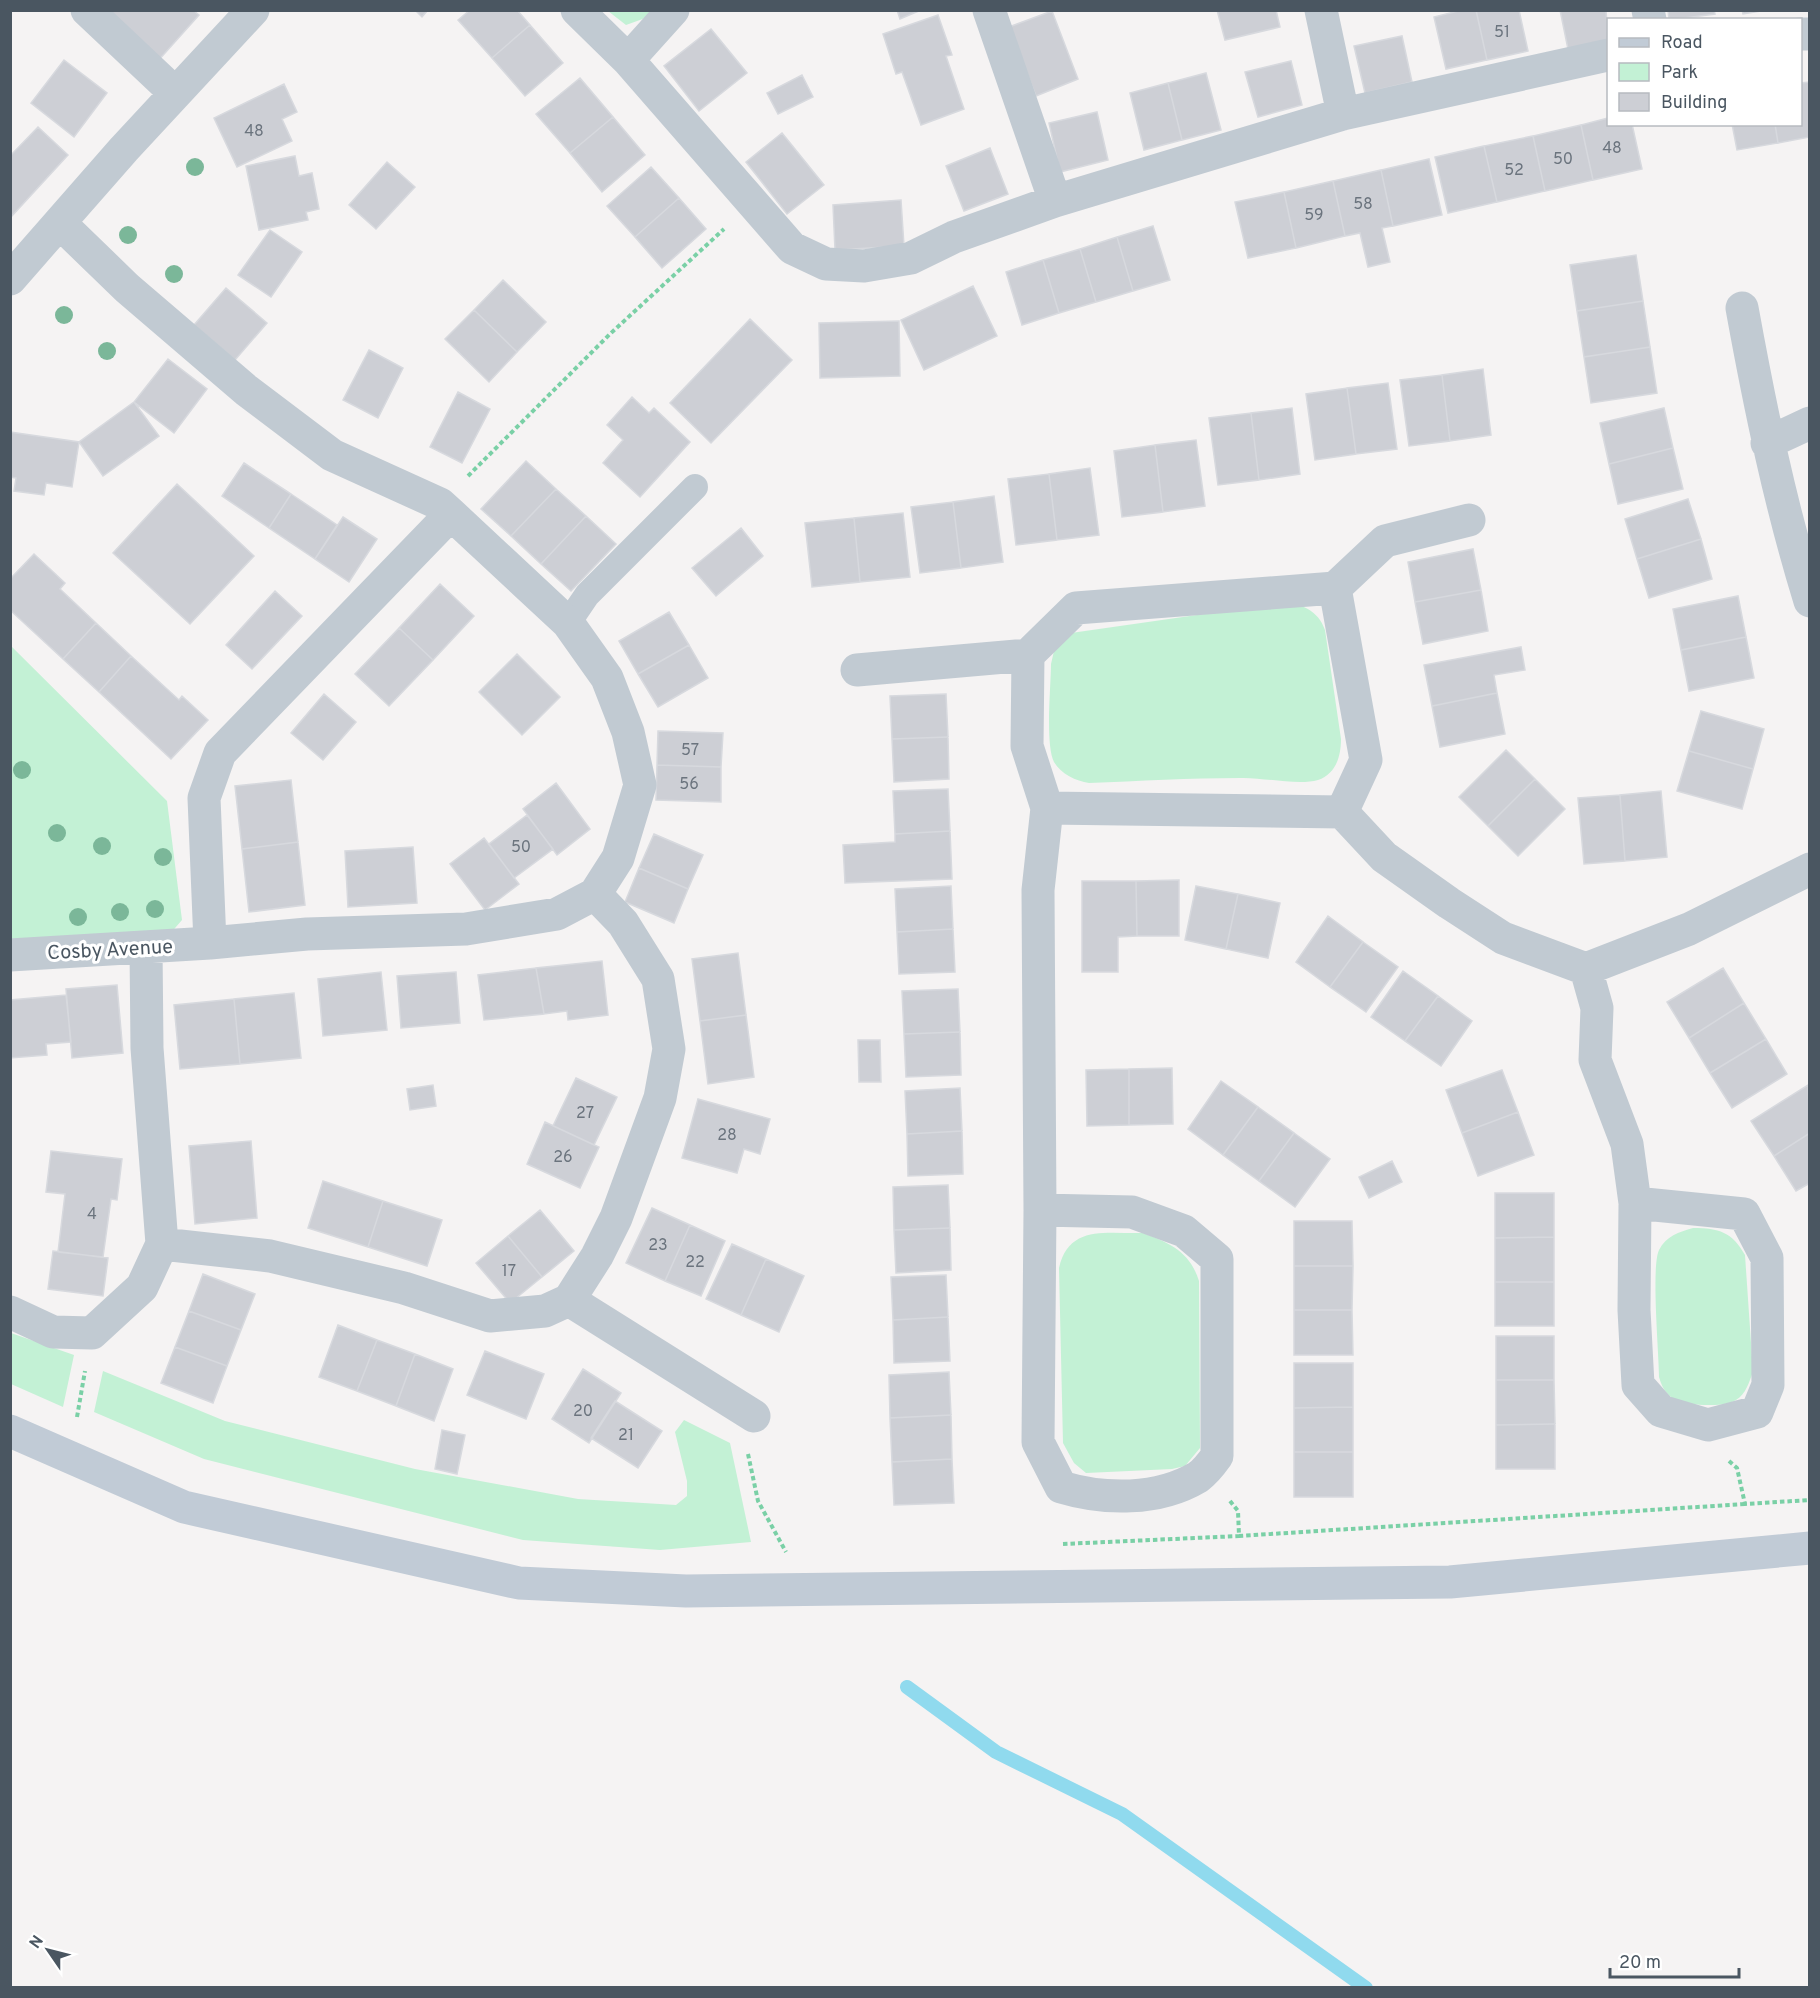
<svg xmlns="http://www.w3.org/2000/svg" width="1820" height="1998" font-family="Overpass,sans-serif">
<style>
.green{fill:#c3f1d5}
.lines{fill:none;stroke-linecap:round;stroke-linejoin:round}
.stream{stroke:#90daee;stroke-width:14}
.building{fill:#cdcfd5;stroke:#d7d9de;stroke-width:1.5}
.path{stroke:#7ad0a6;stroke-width:4;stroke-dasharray:4.5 3;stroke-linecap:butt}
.lane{stroke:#c1cad2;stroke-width:26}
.street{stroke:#c1cad2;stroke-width:33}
.secondary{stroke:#c1cbd6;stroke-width:33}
.tree{fill:#7bb799}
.labels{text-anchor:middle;stroke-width:6;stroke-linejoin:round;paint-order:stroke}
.number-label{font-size:16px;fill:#6b747e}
.street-label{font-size:20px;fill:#4a5661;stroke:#fff}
</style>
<rect width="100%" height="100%" fill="#f5f3f3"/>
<!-- green -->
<path class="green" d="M 608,11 L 655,11 L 651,16 L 626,25 Z
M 1281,603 C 1301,603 1318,610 1325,630 L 1341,739 C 1341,756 1336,774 1318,780 C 1298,786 1262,777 1240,778 C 1190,778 1139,781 1089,783 C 1076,781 1061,774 1054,762 C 1045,744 1051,686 1051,664 L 1054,651 L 1071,633 Z
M 10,645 L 167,801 L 182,920 L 169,935 L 11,943 Z
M 1693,1228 C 1719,1228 1732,1232 1745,1255 L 1753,1372 C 1749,1382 1746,1394 1736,1400 C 1727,1405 1717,1405 1708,1405 C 1684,1405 1666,1403 1659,1377 C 1659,1354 1651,1267 1659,1250 C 1666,1236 1679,1232 1693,1228 Z
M 1143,1233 C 1170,1243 1190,1252 1199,1281 L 1200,1448 L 1185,1466 L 1172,1469 L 1086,1473 L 1074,1463 L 1063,1443 L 1059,1268 C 1069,1224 1107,1234 1143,1233 Z
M 11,1333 L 74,1355 L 63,1407 L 11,1384 Z
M 103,1371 L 225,1421 L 415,1469 L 578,1499 L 676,1505 L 687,1496 L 687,1481 L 675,1432 L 684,1420 L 730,1443 L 751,1542 L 660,1550 L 523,1540 L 204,1459 L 94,1412 Z"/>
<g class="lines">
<!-- stream -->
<path class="stream" d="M 907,1687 L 996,1752 L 1122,1814 L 1366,1988"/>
</g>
<!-- building -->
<path class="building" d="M 101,10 L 193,10 L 199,15 L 157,62 Z
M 415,10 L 428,10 L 422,17 Z
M 470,10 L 517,10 L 530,25 L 492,58 L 458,20 Z
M 897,10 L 921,10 L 900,19 Z
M 1217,10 L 1276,10 L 1280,27 L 1225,40 Z
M 1462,10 L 1476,10 L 1487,60 L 1446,69 L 1434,17 Z
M 1476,10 L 1519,10 L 1528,51 L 1487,60 Z
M 1560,10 L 1606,10 L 1608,40 L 1568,49 Z
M 1668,10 L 1714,10 L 1715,14 L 1669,20 Z
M 1742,10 L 1767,10 L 1743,14 Z
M 1052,11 L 1078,79 L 1036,96 L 1009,27 Z
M 938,15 L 952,55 L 946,56 L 964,109 L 921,125 L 902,72 L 896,74 L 883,34 Z
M 530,25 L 563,63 L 525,96 L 492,58 Z
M 711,29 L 747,73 L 699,111 L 664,66 Z
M 1402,36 L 1412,82 L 1365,93 L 1354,46 Z
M 64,60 L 107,93 L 74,137 L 31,103 Z
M 1291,61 L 1302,105 L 1258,117 L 1245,72 Z
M 1206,73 L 1221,130 L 1182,140 L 1168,83 Z
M 802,75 L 813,97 L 778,114 L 767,93 Z
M 580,78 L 613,117 L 570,153 L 536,114 Z
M 1810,82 L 1810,137 L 1778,143 L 1775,124 L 1800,124 L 1800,83 Z
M 1168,83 L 1182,140 L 1144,150 L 1130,93 Z
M 284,84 L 297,112 L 282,119 L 292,141 L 237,167 L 214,118 Z
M 1097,112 L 1108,160 L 1060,172 L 1049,123 Z
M 613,117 L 645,155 L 602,192 L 570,153 Z
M 1608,118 L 1608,124 L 1632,124 L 1642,169 L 1593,180 L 1581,125 Z
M 1732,124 L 1775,124 L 1778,143 L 1737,150 Z
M 1581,125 L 1593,180 L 1545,191 L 1533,136 Z
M 38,127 L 68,155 L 10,218 L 10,156 Z
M 782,133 L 824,185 L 787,214 L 746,162 Z
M 1533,136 L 1545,191 L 1497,202 L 1484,146 Z
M 1484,146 L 1497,202 L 1448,213 L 1435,157 Z
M 990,148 L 1008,194 L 964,211 L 946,166 Z
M 295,156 L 299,176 L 312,173 L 319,209 L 306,212 L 308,220 L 259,230 L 246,166 Z
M 1429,159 L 1442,215 L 1393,226 L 1381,170 Z
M 387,162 L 415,187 L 376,229 L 349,205 Z
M 651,167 L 679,198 L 635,237 L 607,206 Z
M 1381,170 L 1393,226 L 1382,228 L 1390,262 L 1368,267 L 1360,233 L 1345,236 L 1333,181 Z
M 1333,181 L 1345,236 L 1296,248 L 1284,192 Z
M 1284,192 L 1296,248 L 1248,258 L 1235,202 Z
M 679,198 L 706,229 L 662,268 L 635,237 Z
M 901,200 L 904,246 L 835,250 L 833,205 Z
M 1153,226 L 1170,280 L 1133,291 L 1117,237 Z
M 270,230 L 302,252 L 271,297 L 238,275 Z
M 1117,237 L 1133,291 L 1096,302 L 1080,249 Z
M 1080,249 L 1096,302 L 1059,313 L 1043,260 Z
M 1636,255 L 1643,301 L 1577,311 L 1570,265 Z
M 1043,260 L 1059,313 L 1022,325 L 1006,272 Z
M 503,280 L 546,322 L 517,352 L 474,310 Z
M 973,286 L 997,336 L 924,370 L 901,320 Z
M 226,288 L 267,323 L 235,360 L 194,325 Z
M 1643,301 L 1650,347 L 1584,357 L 1577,311 Z
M 474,310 L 517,352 L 489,382 L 445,339 Z
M 750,319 L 792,360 L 711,443 L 670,403 Z
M 899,321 L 900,376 L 820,378 L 819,323 Z
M 1650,347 L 1657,393 L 1591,403 L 1584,357 Z
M 369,350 L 403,368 L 378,418 L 343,400 Z
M 168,359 L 207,389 L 174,433 L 134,402 Z
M 1483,369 L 1491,435 L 1450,441 L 1442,375 Z
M 1442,375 L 1450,441 L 1409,446 L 1400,380 Z
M 1388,383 L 1397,449 L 1356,454 L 1347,388 Z
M 1347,388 L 1356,454 L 1315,460 L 1306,394 Z
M 458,392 L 490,409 L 462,463 L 430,447 Z
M 632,397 L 649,413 L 654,408 L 690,442 L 640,497 L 603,463 L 623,440 L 607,425 Z
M 134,402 L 159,436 L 103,476 L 79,442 Z
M 1292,408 L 1300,474 L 1259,480 L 1251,413 Z
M 1664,408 L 1673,448 L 1609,464 L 1600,423 Z
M 1251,413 L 1259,480 L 1218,485 L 1209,418 Z
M 10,432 L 79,442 L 72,487 L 46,483 L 44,495 L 14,491 L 16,478 L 10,477 Z
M 1196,440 L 1205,506 L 1163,512 L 1155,445 Z
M 1155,445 L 1163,512 L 1122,517 L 1114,451 Z
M 1673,448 L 1683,489 L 1618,504 L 1609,464 Z
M 526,461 L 556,489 L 511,536 L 481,509 Z
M 244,463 L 291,494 L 269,528 L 222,496 Z
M 1090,468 L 1099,535 L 1057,540 L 1049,474 Z
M 1049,474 L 1057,540 L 1016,545 L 1008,479 Z
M 177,484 L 254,556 L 190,624 L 113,553 Z
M 556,489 L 586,516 L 541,564 L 511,536 Z
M 291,494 L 337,525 L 315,559 L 269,528 Z
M 994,496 L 1003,562 L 961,568 L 953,502 Z
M 1688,499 L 1701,539 L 1637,559 L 1625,519 Z
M 953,502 L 961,568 L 920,573 L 911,507 Z
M 903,513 L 910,577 L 860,582 L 854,518 Z
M 586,516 L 616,544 L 571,591 L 541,564 Z
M 343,517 L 377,539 L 349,582 L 315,559 Z
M 854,518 L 860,582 L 812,587 L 805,523 Z
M 741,528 L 763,556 L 716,596 L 692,568 Z
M 1701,539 L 1712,579 L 1649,598 L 1637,559 Z
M 1473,549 L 1481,590 L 1415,602 L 1408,562 Z
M 34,554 L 65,583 L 60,589 L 96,623 L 63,659 L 10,610 L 10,579 Z
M 440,584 L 474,616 L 433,660 L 399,628 Z
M 1481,590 L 1488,631 L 1423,644 L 1415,602 Z
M 275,591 L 302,616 L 252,669 L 226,645 Z
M 1738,596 L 1746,637 L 1681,650 L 1673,609 Z
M 669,612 L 689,645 L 638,674 L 619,641 Z
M 96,623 L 131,656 L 99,692 L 63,659 Z
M 399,628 L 433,660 L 389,706 L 355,674 Z
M 1746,637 L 1754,678 L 1689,691 L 1681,650 Z
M 689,645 L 708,678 L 658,707 L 638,674 Z
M 1521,647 L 1525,670 L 1494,675 L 1497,693 L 1432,706 L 1424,665 Z
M 517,654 L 560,697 L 522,735 L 479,692 Z
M 131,656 L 179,700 L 182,696 L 208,720 L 171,759 L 99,692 Z
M 1497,693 L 1505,734 L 1440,747 L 1432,706 Z
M 324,694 L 356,722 L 323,760 L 291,733 Z
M 946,694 L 948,737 L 892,739 L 890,696 Z
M 1701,711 L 1764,729 L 1753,769 L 1689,751 Z
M 658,731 L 723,733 L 721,767 L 657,765 Z
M 948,737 L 949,779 L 894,782 L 892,739 Z
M 1506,750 L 1535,779 L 1488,826 L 1459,797 Z
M 1689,751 L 1753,769 L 1742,809 L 1677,791 Z
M 657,765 L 721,767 L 721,802 L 656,800 Z
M 1535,779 L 1565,809 L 1518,856 L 1488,826 Z
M 291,780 L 298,842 L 242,849 L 235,786 Z
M 556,783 L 590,829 L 557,855 L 523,809 Z
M 948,789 L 950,831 L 895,834 L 893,791 Z
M 1661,791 L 1667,857 L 1625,861 L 1620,795 Z
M 1620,795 L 1625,861 L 1584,864 L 1578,798 Z
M 527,815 L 553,849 L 514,878 L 489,844 Z
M 950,831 L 952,879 L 845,883 L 843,845 L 895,842 L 895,834 Z
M 654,834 L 703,855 L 688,889 L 639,868 Z
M 484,838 L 519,884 L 485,910 L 450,864 Z
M 298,842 L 305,905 L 249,912 L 242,849 Z
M 413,847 L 417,903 L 348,907 L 345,851 Z
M 639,868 L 688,889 L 674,923 L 625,902 Z
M 1179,880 L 1179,936 L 1137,936 L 1136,881 Z
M 1082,881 L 1136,881 L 1137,936 L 1118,937 L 1118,972 L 1082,972 Z
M 951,886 L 953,929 L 897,932 L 895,889 Z
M 1196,886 L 1238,894 L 1226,949 L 1185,940 Z
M 1238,894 L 1280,903 L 1268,958 L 1226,949 Z
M 1328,916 L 1363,942 L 1330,987 L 1296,962 Z
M 953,929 L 955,972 L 899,974 L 897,932 Z
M 1363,942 L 1398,967 L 1366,1012 L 1330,987 Z
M 738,953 L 746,1015 L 700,1021 L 692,959 Z
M 602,961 L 608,1015 L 568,1020 L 567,1011 L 544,1014 L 536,968 Z
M 536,968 L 544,1014 L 484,1020 L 478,975 Z
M 1723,968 L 1744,1003 L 1689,1038 L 1667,1002 Z
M 1403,971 L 1438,996 L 1405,1041 L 1371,1017 Z
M 381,972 L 387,1030 L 323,1036 L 318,979 Z
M 456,972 L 460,1023 L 401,1028 L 397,976 Z
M 117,985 L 123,1053 L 72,1058 L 66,989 Z
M 958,989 L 960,1032 L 904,1034 L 902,991 Z
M 294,993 L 301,1058 L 240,1064 L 234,999 Z
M 66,995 L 71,1042 L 46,1044 L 47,1055 L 10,1058 L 10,1000 Z
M 1438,996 L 1472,1021 L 1441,1066 L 1405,1041 Z
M 234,999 L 240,1064 L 180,1069 L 174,1005 Z
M 1744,1003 L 1766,1039 L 1710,1073 L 1689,1038 Z
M 746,1015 L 754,1077 L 708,1084 L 700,1021 Z
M 960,1032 L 961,1075 L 906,1077 L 904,1034 Z
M 1766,1039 L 1787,1074 L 1732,1108 L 1710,1073 Z
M 858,1040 L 880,1040 L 881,1082 L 859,1082 Z
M 1172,1068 L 1173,1124 L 1129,1125 L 1129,1069 Z
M 1129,1069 L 1129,1125 L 1087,1126 L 1086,1070 Z
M 1502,1070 L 1518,1112 L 1462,1133 L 1446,1090 Z
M 576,1078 L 617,1097 L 594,1145 L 553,1126 Z
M 1221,1081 L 1258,1107 L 1223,1155 L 1188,1129 Z
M 433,1085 L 436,1106 L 410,1110 L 407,1089 Z
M 1808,1085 L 1810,1133 L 1774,1156 L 1751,1121 Z
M 960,1088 L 962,1131 L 907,1134 L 905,1091 Z
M 698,1099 L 770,1119 L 760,1154 L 744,1149 L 737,1173 L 682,1158 Z
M 1258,1107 L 1294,1133 L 1259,1181 L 1223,1155 Z
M 1518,1112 L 1534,1155 L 1478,1176 L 1462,1133 Z
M 545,1122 L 599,1147 L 580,1188 L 527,1164 Z
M 962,1131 L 963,1174 L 908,1176 L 907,1134 Z
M 1294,1133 L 1330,1159 L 1295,1207 L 1259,1181 Z
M 1810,1133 L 1810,1183 L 1796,1191 L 1774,1156 Z
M 251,1141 L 257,1218 L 195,1224 L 189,1146 Z
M 51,1151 L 122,1159 L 117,1200 L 111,1199 L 103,1257 L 58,1252 L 65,1194 L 46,1192 Z
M 1392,1161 L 1402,1182 L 1369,1198 L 1359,1177 Z
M 323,1181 L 383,1201 L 368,1247 L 308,1228 Z
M 948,1185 L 950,1228 L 894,1230 L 893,1187 Z
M 1495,1193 L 1554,1193 L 1554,1237 L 1495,1238 Z
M 383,1201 L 442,1220 L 427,1266 L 368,1247 Z
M 652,1208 L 690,1225 L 665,1281 L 626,1263 Z
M 540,1210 L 574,1251 L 542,1277 L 508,1236 Z
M 1294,1221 L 1352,1221 L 1353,1266 L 1294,1266 Z
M 690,1225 L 725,1241 L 701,1296 L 665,1281 Z
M 950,1228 L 951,1270 L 896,1273 L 894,1230 Z
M 508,1236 L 542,1277 L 510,1303 L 476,1263 Z
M 1554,1237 L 1554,1282 L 1495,1282 L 1495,1238 Z
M 732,1244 L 766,1259 L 741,1315 L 706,1299 Z
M 53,1251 L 108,1258 L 103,1296 L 48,1289 Z
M 766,1259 L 804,1276 L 779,1332 L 741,1315 Z
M 1294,1266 L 1353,1266 L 1352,1310 L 1294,1310 Z
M 203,1274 L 255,1294 L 241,1330 L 189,1311 Z
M 946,1275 L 948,1317 L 893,1320 L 891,1277 Z
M 1495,1282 L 1554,1282 L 1554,1326 L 1495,1326 Z
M 1294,1310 L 1352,1310 L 1353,1355 L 1294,1355 Z
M 189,1311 L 241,1330 L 227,1366 L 175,1347 Z
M 948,1317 L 950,1361 L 894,1363 L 893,1320 Z
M 338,1325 L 377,1340 L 357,1391 L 319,1377 Z
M 1496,1336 L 1554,1336 L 1554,1380 L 1496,1380 Z
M 377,1340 L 415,1354 L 396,1406 L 357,1391 Z
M 175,1347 L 227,1366 L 213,1403 L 161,1383 Z
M 485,1351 L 544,1374 L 526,1419 L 467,1395 Z
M 415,1354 L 453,1369 L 434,1421 L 396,1406 Z
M 1294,1363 L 1353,1363 L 1353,1407 L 1294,1408 Z
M 583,1369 L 621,1393 L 589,1443 L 552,1419 Z
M 949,1372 L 951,1415 L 890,1418 L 889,1375 Z
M 1496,1380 L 1554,1380 L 1555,1424 L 1496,1425 Z
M 615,1401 L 662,1431 L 638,1468 L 591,1438 Z
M 1353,1407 L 1353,1452 L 1294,1452 L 1294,1408 Z
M 951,1415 L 952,1459 L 892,1462 L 890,1418 Z
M 1555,1424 L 1555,1469 L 1496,1469 L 1496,1425 Z
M 442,1430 L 465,1435 L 457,1474 L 435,1469 Z
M 1294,1452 L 1353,1452 L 1353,1497 L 1294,1497 Z
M 952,1459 L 954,1503 L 894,1505 L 892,1462 Z"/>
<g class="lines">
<!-- path -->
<path class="path" d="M 468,476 L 610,334 L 724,229
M 77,1417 L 85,1371
M 748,1454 L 758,1501 L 786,1552
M 1729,1461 L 1737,1468 L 1745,1504 L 1810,1500
M 1230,1501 L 1238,1511 L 1239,1536 L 1745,1504
M 1063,1544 L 1239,1536"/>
<!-- lane -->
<path class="lane" d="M 568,623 L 587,595 L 695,487"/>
<!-- street -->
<path class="street" d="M 87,10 L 175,93
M 577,10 L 628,60 L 792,248 L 826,264 L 864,266 L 911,258 L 954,237 L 1055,201 L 1343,114 L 1608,55
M 989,10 L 1055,201
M 1321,10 L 1343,114
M 1648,10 L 1650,20
M 1800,34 L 1810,34
M 628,60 L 673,10
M 60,223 L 127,288 L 246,390 L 332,455 L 440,504 L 451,514 L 568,623 L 607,678 L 628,732 L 640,785 L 618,858 L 595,894 L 557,914 L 466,929 L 307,934 L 210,943 L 204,798 L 220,753 L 451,514
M 10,279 L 124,149 L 253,10
M 1742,308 C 1760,407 1780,504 1810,601
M 1767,443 L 1810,423
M 1335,588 L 1385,541 L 1469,520
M 1028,655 L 1027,746 L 1047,808 L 1038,890 L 1040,1210 L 1038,1442 L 1061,1487 C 1104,1500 1158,1501 1198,1477 C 1205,1472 1212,1463 1217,1456 L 1217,1259 L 1184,1231 L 1132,1212 L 1040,1210
M 857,670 L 1028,655 L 1076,608 L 1335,588 L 1366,760 L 1342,812 L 1384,857 L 1449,903 L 1503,938 L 1586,969 L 1689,929 L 1810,869
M 1047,808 L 1342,812
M 10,955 L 210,943
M 1586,969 L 1597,1008 L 1595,1060 L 1627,1144 L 1635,1203 L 1634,1310 L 1638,1385 L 1661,1411 L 1708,1425 L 1757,1412 L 1768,1385 L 1767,1258 L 1744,1214 L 1635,1203
M 162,1244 L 270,1256 L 404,1288 L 490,1316 L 545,1311 L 569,1300 L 597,1256 L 616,1218 L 660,1098 L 669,1049 L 658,979 L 623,923 L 595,894
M 569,1300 L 754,1416
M 10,1312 L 53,1332 L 92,1333 L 142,1287 L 162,1244 L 147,1048 L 146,947"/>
<!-- secondary -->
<path class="secondary" d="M 10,1431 L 184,1507 L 519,1583 L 686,1591 L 1450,1582 L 1810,1548"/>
</g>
<!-- trees -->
<g class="tree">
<circle cx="195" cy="167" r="9"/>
<circle cx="128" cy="235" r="9"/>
<circle cx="174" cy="274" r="9"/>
<circle cx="64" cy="315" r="9"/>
<circle cx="107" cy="351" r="9"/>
<circle cx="22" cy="770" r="9"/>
<circle cx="57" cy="833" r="9"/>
<circle cx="102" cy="846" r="9"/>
<circle cx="163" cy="857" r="9"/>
<circle cx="155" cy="909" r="9"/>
<circle cx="120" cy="912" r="9"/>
<circle cx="78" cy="917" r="9"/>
</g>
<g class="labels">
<!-- number labels -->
<g class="number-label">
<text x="1502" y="37">51</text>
<text x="254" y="136">48</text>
<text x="1612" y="153">48</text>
<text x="1563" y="164">50</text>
<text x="1514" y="175">52</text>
<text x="1363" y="209">58</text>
<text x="1314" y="220">59</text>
<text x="690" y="755">57</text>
<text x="689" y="789">56</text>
<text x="521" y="852">50</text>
<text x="585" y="1118">27</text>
<text x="727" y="1140">28</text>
<text x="563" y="1162">26</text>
<text x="92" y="1219">4</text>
<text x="658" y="1250">23</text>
<text x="695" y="1267">22</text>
<text x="509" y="1276">17</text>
<text x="583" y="1416">20</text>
<text x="626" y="1440">21</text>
</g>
<!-- street labels -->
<g class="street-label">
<text transform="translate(110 949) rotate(-3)" y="7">Cosby Avenue</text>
</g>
</g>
<!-- border -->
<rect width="1820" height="1998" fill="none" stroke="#4a5661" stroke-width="24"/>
<!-- legend -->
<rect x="1607" y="18" width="195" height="108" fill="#ffffff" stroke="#b7bbc0" stroke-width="1.5"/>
<rect x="1619" y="38" width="30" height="9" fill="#c1cbd6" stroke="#b7bbc0" stroke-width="1.5"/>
<text x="1661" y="48" font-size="18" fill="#4a5661">Road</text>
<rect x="1619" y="63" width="30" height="18" fill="#c3f1d5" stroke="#b7bbc0" stroke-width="1.5"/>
<text x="1661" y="78" font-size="18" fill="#4a5661">Park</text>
<rect x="1619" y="93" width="30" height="18" fill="#cdcfd5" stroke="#b7bbc0" stroke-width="1.5"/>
<text x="1661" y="108" font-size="18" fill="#4a5661">Building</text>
<!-- north arrow -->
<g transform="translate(48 1950) rotate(305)" stroke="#ffffff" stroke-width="4.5" paint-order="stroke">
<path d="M0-4.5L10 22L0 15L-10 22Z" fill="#4a5661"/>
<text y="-9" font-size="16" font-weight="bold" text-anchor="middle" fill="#4a5661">N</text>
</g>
<!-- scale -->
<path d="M1610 1968v9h129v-9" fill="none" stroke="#4a5661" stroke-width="3"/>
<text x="1619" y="1968" font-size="18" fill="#4a5661" stroke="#ffffff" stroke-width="4.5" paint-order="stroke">20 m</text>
</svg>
